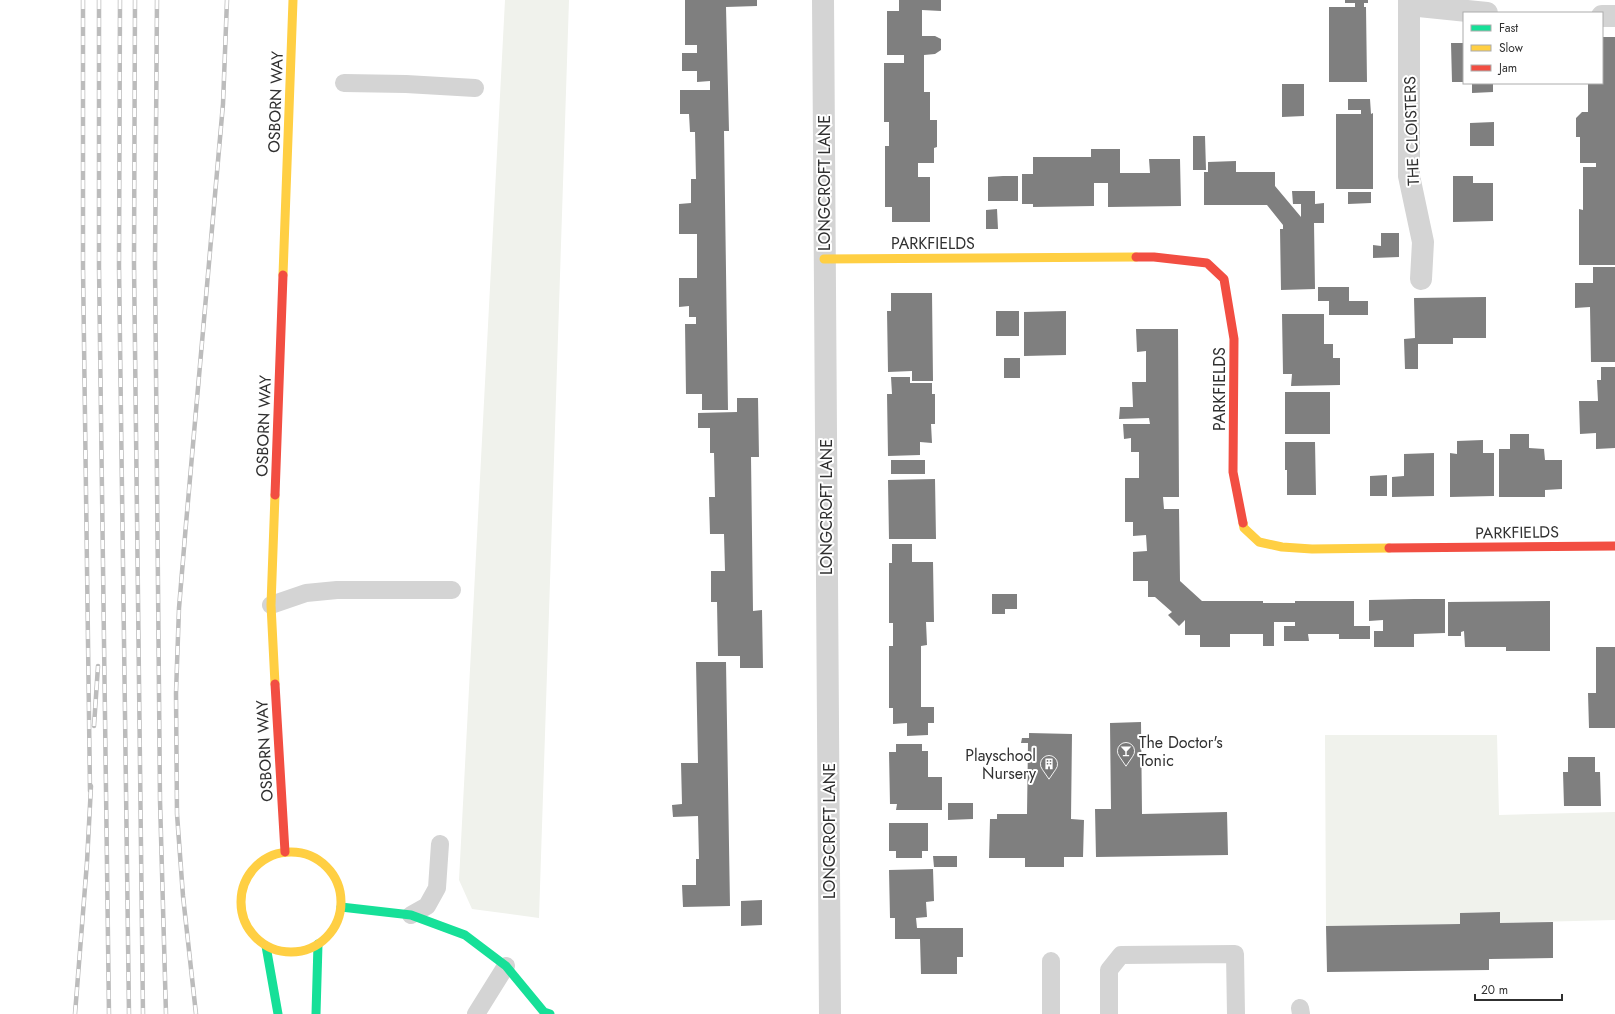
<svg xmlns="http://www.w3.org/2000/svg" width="1615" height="1014" font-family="Jost,sans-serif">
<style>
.green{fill:#f0f2ec}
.building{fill:#7f7f7f}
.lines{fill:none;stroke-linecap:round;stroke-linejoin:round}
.lane{stroke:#d4d4d4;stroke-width:18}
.street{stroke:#d4d4d4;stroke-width:22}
.fast{stroke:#16e098;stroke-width:9}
.slow{stroke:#ffcf43;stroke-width:9}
.jam{stroke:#f24e42;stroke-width:9}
.rail-casing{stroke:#bcbcbc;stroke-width:4.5}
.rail{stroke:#fff;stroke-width:3;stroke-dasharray:9;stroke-linecap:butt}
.labels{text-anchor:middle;stroke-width:4;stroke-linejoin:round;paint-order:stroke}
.street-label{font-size:16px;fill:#303030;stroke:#fff}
.poi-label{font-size:16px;fill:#303030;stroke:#fff;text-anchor:start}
</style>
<rect width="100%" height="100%" fill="#fff"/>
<!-- green -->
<path class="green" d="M 505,0 L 569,0 L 539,918 L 472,909 L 459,880 Z
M 1325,735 L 1497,735 L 1499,815 L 1615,812 L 1615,920 L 1500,923 L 1500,912 L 1460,913 L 1460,924 L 1326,926 Z"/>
<!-- building -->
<path class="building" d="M 685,0 L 757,0 L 757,6 L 726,7 L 729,131 L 724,131 L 728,410 L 702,410 L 702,394 L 686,394 L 685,324 L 696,324 L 696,317 L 689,317 L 689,306 L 679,307 L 679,278 L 697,278 L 697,234 L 679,234 L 679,204 L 691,203 L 691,179 L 696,179 L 695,132 L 690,132 L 689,114 L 680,114 L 680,90 L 710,90 L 710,81 L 697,82 L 697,71 L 682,71 L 682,53 L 697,53 L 697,45 L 685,45 Z
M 899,0 L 941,0 L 941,11 L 922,10 L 922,36 L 935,36 L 941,39 L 941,50 L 935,54 L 924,55 L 924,92 L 930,92 L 930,120 L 937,120 L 937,147 L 934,148 L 934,163 L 918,163 L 918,177 L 930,177 L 930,222 L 892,222 L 892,207 L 885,207 L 885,146 L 889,146 L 889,122 L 884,122 L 884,63 L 904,63 L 904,55 L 887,55 L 887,11 L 899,11 Z
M 1345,0 L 1368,0 L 1368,3 L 1364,3 L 1364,7 L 1366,7 L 1367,82 L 1329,82 L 1329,7 L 1355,7 L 1355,3 L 1345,3 Z
M 1602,37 L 1615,37 L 1615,265 L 1579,265 L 1579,209 L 1583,210 L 1583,167 L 1596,167 L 1596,163 L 1580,163 L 1580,137 L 1576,137 L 1576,118 L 1582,112 L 1588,112 L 1588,83 L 1602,83 Z
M 1451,43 L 1464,43 L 1464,82 L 1452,82 Z
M 1472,83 L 1493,83 L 1493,92 L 1472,93 Z
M 1282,84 L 1304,84 L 1304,116 L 1282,117 Z
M 1348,99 L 1370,99 L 1371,114 L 1373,113 L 1373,189 L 1336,189 L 1336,114 L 1361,114 L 1361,110 L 1348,110 Z
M 1494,122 L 1494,146 L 1470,146 L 1470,123 Z
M 1193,136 L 1205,136 L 1206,170 L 1193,170 Z
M 1091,149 L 1120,149 L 1120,173 L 1150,173 L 1149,159 L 1180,159 L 1181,206 L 1108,207 L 1108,183 L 1094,183 L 1094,206 L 1033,207 L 1033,204 L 1022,204 L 1022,174 L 1033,174 L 1033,157 L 1091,157 Z
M 1236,161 L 1236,172 L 1275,172 L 1275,186 L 1301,217 L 1301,204 L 1293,204 L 1292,191 L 1315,191 L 1315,204 L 1324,203 L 1324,223 L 1314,223 L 1315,289 L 1281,290 L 1280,229 L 1283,229 L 1283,225 L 1267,205 L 1204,205 L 1204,172 L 1208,172 L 1208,162 Z
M 1003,176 L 1018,176 L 1018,201 L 988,201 L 988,177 Z
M 1453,176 L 1473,176 L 1473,183 L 1493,183 L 1493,221 L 1453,222 Z
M 1348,192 L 1371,192 L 1371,203 L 1348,204 Z
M 997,209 L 998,229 L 986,229 L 986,210 Z
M 1381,233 L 1399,233 L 1399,257 L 1373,258 L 1373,245 L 1381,246 Z
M 1593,267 L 1615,267 L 1615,362 L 1591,362 L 1590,307 L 1575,308 L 1575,283 L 1593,283 Z
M 1318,287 L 1349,287 L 1349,301 L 1368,301 L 1368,315 L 1329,315 L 1329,301 L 1318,301 Z
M 891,293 L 932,293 L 933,381 L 912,381 L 912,371 L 888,372 L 887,311 L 891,311 Z
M 1486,297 L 1486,338 L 1453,338 L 1453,344 L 1418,344 L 1418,369 L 1405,369 L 1404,339 L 1415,338 L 1414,298 Z
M 996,311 L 1019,311 L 1019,336 L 996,336 Z
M 1066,311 L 1066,355 L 1024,356 L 1024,312 Z
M 1282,314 L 1324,314 L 1324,344 L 1333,344 L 1333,358 L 1340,358 L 1340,385 L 1291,386 L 1292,374 L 1283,374 Z
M 1136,329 L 1178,329 L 1179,497 L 1163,497 L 1164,509 L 1179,509 L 1180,581 L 1202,601 L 1263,601 L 1263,603 L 1295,603 L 1295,601 L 1354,601 L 1354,626 L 1370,626 L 1370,639 L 1339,639 L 1339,634 L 1308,634 L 1309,641 L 1284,641 L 1284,626 L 1295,626 L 1295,622 L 1274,622 L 1274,646 L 1263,646 L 1263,634 L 1230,634 L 1230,647 L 1200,647 L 1200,635 L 1185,635 L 1185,620 L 1179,626 L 1168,615 L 1172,612 L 1155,597 L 1148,597 L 1148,581 L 1133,581 L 1133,552 L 1147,551 L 1146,535 L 1133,536 L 1133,522 L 1125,522 L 1125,478 L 1139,478 L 1139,452 L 1131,452 L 1131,438 L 1124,439 L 1123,424 L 1150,424 L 1149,418 L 1119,419 L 1120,407 L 1133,407 L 1132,382 L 1146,382 L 1146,351 L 1137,352 Z
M 1004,358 L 1020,358 L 1020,378 L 1004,378 Z
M 1601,367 L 1615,367 L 1615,448 L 1596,449 L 1596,433 L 1580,434 L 1579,401 L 1598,401 L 1597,380 L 1601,380 Z
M 891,377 L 910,377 L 910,383 L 932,383 L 932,394 L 935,394 L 935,424 L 931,424 L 932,443 L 920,442 L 920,455 L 888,456 L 887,394 L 892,394 Z
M 1285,392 L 1330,392 L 1330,434 L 1285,434 Z
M 737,398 L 758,398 L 759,457 L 751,457 L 753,611 L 762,610 L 763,668 L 740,668 L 740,656 L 718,656 L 717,602 L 711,602 L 711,571 L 725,571 L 724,534 L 710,534 L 709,497 L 715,497 L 714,453 L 710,453 L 710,428 L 698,428 L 698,413 L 737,412 Z
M 1510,434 L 1529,434 L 1529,448 L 1544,449 L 1545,460 L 1562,460 L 1562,489 L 1545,490 L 1545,497 L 1499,497 L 1499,449 L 1510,449 Z
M 1483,440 L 1483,453 L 1494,453 L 1494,496 L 1450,497 L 1450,453 L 1457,454 L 1457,441 Z
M 1285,442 L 1315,442 L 1316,495 L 1287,495 L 1287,470 L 1285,470 Z
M 1434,453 L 1434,496 L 1392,497 L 1392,477 L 1404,476 L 1404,454 Z
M 891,460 L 925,460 L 925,474 L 891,474 Z
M 1387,475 L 1387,496 L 1370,496 L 1370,476 Z
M 935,479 L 936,539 L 889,539 L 888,480 Z
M 892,544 L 912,544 L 912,562 L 933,562 L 934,622 L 926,622 L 927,645 L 921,646 L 921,707 L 934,707 L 934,723 L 928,723 L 928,735 L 907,736 L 907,723 L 893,724 L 893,708 L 889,708 L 889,646 L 893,646 L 893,623 L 889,623 L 889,563 L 892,563 Z
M 992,594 L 1017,594 L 1017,609 L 1005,609 L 1005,614 L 992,614 Z
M 1414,599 L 1445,599 L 1445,633 L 1414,634 L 1414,647 L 1374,647 L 1374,631 L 1383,631 L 1383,620 L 1369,621 L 1369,600 Z
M 1550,601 L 1550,651 L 1506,651 L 1506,647 L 1465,647 L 1464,631 L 1461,632 L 1461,636 L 1448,636 L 1448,602 Z
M 1596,647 L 1615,647 L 1615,728 L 1589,728 L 1588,693 L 1596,693 Z
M 696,662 L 726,662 L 730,906 L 683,907 L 682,885 L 696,885 L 696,859 L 699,859 L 698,816 L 673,817 L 672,805 L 682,804 L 681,763 L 698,763 Z
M 1141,722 L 1142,814 L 1227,812 L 1228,855 L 1096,857 L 1095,809 L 1111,809 L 1110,723 Z
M 1029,733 L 1072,734 L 1071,819 L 1084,820 L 1083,857 L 1064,857 L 1064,867 L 1025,867 L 1025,858 L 989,858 L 990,819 L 997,819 L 997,814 L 1027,814 L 1028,743 L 1021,743 L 1022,738 L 1029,738 Z
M 896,744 L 922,744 L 922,751 L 928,751 L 928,777 L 942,777 L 942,810 L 896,810 L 897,804 L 890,804 L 889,752 L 896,752 Z
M 1568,757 L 1595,757 L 1595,772 L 1600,772 L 1601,806 L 1564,806 L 1563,772 L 1568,772 Z
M 948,803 L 973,803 L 973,819 L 948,820 Z
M 889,823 L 928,823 L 928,851 L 922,851 L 922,858 L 896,858 L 896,851 L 889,851 Z
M 933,856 L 957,856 L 957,867 L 934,867 Z
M 933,869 L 934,901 L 926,902 L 927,917 L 916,918 L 917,928 L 963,928 L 963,957 L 957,957 L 957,974 L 921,974 L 920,939 L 895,939 L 895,918 L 890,918 L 889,870 Z
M 762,900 L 762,925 L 741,926 L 741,901 Z
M 1500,912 L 1500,923 L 1553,922 L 1553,958 L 1489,959 L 1489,970 L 1327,972 L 1326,926 L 1460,924 L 1460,913 Z"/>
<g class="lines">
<!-- lane -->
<path class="lane" d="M 344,83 L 406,84 L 475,88
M 271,605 L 306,593 L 337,590 L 452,590
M 411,915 L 427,906 L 437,888 L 440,844
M 1051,961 L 1051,1014
M 1300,1008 L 1301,1014
M 476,1014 L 506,966
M 1109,1014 L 1109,970 L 1121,955 L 1235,954 L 1236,1014"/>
<!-- street -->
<path class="street" d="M 823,0 L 830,1014
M 1409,0 L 1409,176 L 1423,242 L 1421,279
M 1409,5 L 1487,13
M 1602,16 L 1615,16"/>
<!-- fast -->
<path class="fast" d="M 341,907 L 411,915 L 465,935 L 506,966 L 544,1012 L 550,1014
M 266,946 L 278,1014
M 316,1014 L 318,944"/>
<!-- slow -->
<path class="slow" d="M 824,259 L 1136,257
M 283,275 L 293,0
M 275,495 L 271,605 L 275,684
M 1243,523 L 1244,528 L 1259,542 L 1282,547 L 1312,549 L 1389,548
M241 902a50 50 0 1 1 100 0a50 50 0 1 1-100 0Z"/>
<!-- jam -->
<path class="jam" d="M 1136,257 L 1154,257 L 1207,263 L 1224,279 L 1234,339 L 1233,472 L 1243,523
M 275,495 L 283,275
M 1389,548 L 1615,546
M 275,684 L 285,852"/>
<defs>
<path id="rail" d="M 83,0 L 83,267 L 90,791
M 99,0 L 99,267 L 109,1014
M 120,0 L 119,266 L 129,1014
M 135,0 L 134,264 L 143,1014
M 157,0 L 155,264 L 160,800 L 166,1014
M 94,726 L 98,666
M 75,1014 L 87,862 L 91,786
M 196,1014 L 183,896 L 177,814 L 176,693 L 179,608 L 186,524 L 223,104 L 227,0"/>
</defs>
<!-- rail casing -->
<use href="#rail" class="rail-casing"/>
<!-- rail -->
<use href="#rail" class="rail"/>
</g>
<!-- icons -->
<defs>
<symbol id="bar-pin" viewBox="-11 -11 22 30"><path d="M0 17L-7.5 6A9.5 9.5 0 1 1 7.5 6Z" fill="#787878" stroke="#fff"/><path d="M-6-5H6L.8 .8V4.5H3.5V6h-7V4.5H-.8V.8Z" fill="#fff"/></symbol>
<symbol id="building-pin" viewBox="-11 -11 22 30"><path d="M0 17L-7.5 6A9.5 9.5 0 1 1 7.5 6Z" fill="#787878" stroke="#fff"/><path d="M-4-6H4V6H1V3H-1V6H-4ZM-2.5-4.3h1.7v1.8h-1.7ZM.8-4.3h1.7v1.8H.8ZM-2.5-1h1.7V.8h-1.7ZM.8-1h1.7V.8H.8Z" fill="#fff"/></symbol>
</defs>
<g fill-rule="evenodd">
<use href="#bar-pin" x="1116" y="741" width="20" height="27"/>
<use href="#building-pin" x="1039" y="754" width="20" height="27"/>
</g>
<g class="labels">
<!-- street labels -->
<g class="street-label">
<text transform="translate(275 102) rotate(-88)" y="6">OSBORN WAY</text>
<text transform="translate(1411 131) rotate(-92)" y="6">THE CLOISTERS</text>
<text transform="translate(824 183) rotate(-90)" y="6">LONGCROFT LANE</text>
<text x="933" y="249">PARKFIELDS</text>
<text transform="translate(1219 389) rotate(-90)" y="6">PARKFIELDS</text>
<text transform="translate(263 426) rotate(-88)" y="6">OSBORN WAY</text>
<text transform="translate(826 507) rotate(-90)" y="6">LONGCROFT LANE</text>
<text transform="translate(1517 532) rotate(-1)" y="6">PARKFIELDS</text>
<text transform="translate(264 751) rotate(-93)" y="6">OSBORN WAY</text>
<text transform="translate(829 831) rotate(-90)" y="6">LONGCROFT LANE</text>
</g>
<!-- poi labels -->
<g class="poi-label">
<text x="1139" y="748">The Doctor's<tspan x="1139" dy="18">Tonic</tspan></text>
<text x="1036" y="761" text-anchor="end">Playschool<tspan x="1036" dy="18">Nursery</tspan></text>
</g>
</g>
<!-- legend -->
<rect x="1463" y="12" width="140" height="72" fill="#ffffff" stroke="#acacac"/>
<rect x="1471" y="25" width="20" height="6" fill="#16e098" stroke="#acacac"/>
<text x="1499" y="32" font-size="12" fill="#303030">Fast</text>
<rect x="1471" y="45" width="20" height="6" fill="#ffcf43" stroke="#acacac"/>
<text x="1499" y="52" font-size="12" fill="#303030">Slow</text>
<rect x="1471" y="65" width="20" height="6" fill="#f24e42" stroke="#acacac"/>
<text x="1499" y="72" font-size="12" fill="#303030">Jam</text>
<!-- scale -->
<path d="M1475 994v6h87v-6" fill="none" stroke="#303030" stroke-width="2"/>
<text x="1481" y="994" font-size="12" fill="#303030" stroke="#ffffff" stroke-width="3" paint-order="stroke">20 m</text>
</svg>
